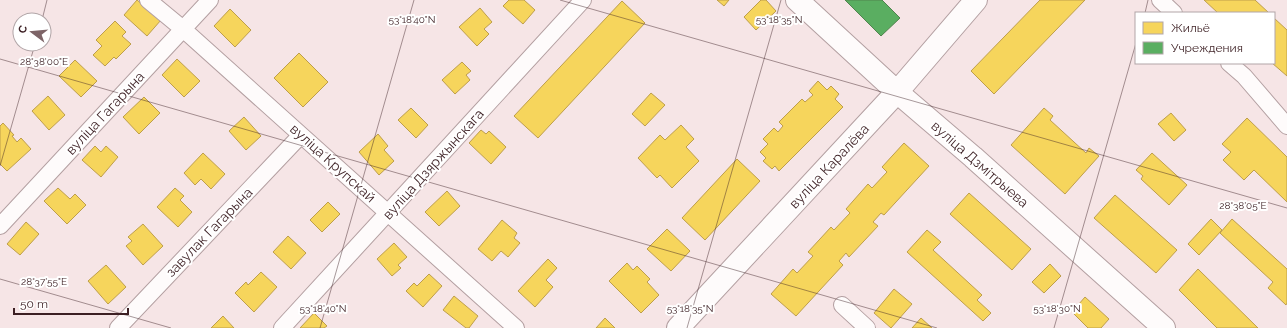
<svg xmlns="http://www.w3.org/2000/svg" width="1287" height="328" font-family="Raleway,sans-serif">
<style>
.homes{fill:#f6d55c;stroke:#be9e4b}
.public{fill:#5aae61;stroke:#51834e}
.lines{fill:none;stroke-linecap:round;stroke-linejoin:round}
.street-casing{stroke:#b39fa1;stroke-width:18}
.secondary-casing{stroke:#b39fa1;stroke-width:24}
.street{stroke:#fefbfb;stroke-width:16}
.secondary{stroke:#fefbfb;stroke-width:22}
.ticks{fill:none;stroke:#3c1f23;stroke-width:1;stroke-opacity:0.45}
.labels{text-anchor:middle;stroke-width:4;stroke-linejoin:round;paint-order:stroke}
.street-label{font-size:14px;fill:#3c1f23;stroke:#fff}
.ticks-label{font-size:10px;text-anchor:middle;fill:#3c1f23;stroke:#fff;stroke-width:4;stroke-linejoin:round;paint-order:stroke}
</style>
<rect width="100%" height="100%" fill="#f6e5e6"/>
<!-- homes -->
<path class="homes" d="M 137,0 L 161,20 L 147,36 L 124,15 Z
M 509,0 L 524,0 L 535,10 L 523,24 L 503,6 Z
M 717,0 L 729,0 L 724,6 Z
M 761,0 L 766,0 L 776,11 L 756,30 L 744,17 Z
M 1040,0 L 1085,0 L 994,94 L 971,71 Z
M 1204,0 L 1255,0 L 1269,13 L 1218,13 Z
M 622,1 L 645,23 L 538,138 L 514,116 Z
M 480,8 L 492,22 L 484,29 L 489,34 L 477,46 L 459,27 Z
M 230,9 L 251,30 L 235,47 L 214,26 Z
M 1274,18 L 1287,30 L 1287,76 L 1272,63 L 1274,63 Z
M 115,21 L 126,32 L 122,36 L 131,44 L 116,59 L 114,57 L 105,66 L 93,55 L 102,46 L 96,40 Z
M 299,53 L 328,82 L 303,107 L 274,78 Z
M 177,59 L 200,81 L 184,97 L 162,75 Z
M 75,60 L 97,81 L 81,97 L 59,76 Z
M 462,62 L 471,71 L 466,75 L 470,80 L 455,94 L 442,80 Z
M 818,81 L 827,90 L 831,86 L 839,94 L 835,99 L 843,107 L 779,171 L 775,166 L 772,169 L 763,161 L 766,158 L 760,152 L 768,144 L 763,139 L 774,128 L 778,132 L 783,126 L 779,122 L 802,99 L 805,102 L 813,95 L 809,91 Z
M 651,93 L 665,105 L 645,126 L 632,114 Z
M 48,96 L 65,115 L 49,130 L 32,111 Z
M 144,97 L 160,113 L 139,134 L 123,117 Z
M 411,108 L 428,125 L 416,138 L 398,120 Z
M 1044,108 L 1053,116 L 1050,120 L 1086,153 L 1089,148 L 1099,156 L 1065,194 L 1011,145 Z
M 1171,113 L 1186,130 L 1174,141 L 1158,124 Z
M 244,117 L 261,136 L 246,150 L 229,131 Z
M 1247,118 L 1287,157 L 1287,202 L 1254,170 L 1244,180 L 1223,160 L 1231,152 L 1222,144 Z
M 3,123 L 14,135 L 12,136 L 17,142 L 21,138 L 31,149 L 7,171 L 0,164 L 0,126 Z
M 681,125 L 694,139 L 686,147 L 699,161 L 672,188 L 660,175 L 657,178 L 638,158 L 660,135 L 665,140 Z
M 481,130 L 486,134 L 489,131 L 506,147 L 491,164 L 469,143 Z
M 378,134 L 388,146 L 384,150 L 394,161 L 379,175 L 359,152 Z
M 904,143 L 929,166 L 884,215 L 881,213 L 873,222 L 878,226 L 849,257 L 846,253 L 839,261 L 843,265 L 796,316 L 771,294 L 793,269 L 797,273 L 813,256 L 808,252 L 831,227 L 834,230 L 850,213 L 846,209 L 868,184 L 872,188 L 887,172 L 882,167 Z
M 95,146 L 101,152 L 106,146 L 118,157 L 101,177 L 82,160 Z
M 203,153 L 225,174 L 211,189 L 201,179 L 195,185 L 184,173 Z
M 1152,153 L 1187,185 L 1169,205 L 1141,179 L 1143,176 L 1136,170 Z
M 737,159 L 760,181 L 705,240 L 682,218 Z
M 58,188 L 70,199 L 75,194 L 86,205 L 67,224 L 44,201 Z
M 175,188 L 184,196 L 180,200 L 192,212 L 178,227 L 157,207 Z
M 447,191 L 460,206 L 439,226 L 425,212 Z
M 969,193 L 1031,249 L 1012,270 L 950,214 Z
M 1115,195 L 1177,250 L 1156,273 L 1094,218 Z
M 328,202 L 340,214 L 322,232 L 310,220 Z
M 1211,219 L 1222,230 L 1199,255 L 1188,244 Z
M 1232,219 L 1287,269 L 1287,303 L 1286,305 L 1268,288 L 1273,282 L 1220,233 Z
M 502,220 L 517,233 L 514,238 L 520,243 L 508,257 L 501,251 L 492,261 L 478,249 Z
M 26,222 L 39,234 L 20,255 L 7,244 Z
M 143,224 L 163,246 L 143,265 L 126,246 L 132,241 L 128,237 Z
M 667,229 L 690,251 L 671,271 L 647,249 Z
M 927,230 L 941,242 L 933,250 L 982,295 L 977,300 L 991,313 L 983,321 L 907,252 Z
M 288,236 L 306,253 L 291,269 L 273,252 Z
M 394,243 L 407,257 L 398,265 L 401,268 L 392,276 L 377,259 Z
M 548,259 L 557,268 L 546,280 L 553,287 L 535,307 L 518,291 Z
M 627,263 L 633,270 L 637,266 L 650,279 L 647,282 L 659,295 L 641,313 L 609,281 Z
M 1050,264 L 1061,276 L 1044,293 L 1032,282 Z
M 106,265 L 126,287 L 108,304 L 88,281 Z
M 1198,269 L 1258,328 L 1217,328 L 1179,290 Z
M 261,272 L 277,287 L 254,312 L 235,293 L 246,282 L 248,285 Z
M 429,274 L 442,286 L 423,307 L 406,291 L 414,283 L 417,286 Z
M 894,289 L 912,304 L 891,328 L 874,313 Z
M 454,296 L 478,316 L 469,328 L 466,328 L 443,310 Z
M 1085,297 L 1109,319 L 1101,328 L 1088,328 L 1072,312 Z
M 314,313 L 327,326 L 324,328 L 300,328 Z
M 223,316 L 234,328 L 211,328 Z
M 605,318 L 615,328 L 596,328 Z
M 921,318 L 932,328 L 912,328 Z"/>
<!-- public -->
<path class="public" d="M 845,0 L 882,0 L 900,18 L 881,36 Z"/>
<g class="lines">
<defs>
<path id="street" d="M 148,0 L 183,29 L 516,328
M 1160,0 L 1174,13
M 1229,63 L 1244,76 L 1287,126
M 0,226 L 210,0
M 842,305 L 867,328
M 118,328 L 301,135
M 282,328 L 583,0"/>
<path id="secondary" d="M 797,0 L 897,92 L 973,157 L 1164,328
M 678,328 L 897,92 L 976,0"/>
</defs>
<!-- street casing -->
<use href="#street" class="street-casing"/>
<!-- secondary casing -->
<use href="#secondary" class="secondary-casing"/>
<!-- street -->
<use href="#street" class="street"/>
<!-- secondary -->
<use href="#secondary" class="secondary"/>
</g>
<!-- ticks -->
<path class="ticks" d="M 560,0 L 1287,208M 1145,13 L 1148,0M 42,20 L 47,0M 0,59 L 937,328M 0,166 L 35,44M 0,279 L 171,328M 320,328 L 414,0M 687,328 L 781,0M 1054,328 L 1136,43"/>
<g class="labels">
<!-- street labels -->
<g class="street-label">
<text transform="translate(105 113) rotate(-47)" y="5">вуліца Гагарына</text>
<text transform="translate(333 163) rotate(42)" y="5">вуліца Крупскай</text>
<text transform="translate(433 164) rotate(-48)" y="5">вуліца Дзяржынскага</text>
<text transform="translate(980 164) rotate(41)" y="5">вуліца Дзмітрыева</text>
<text transform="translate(829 166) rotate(-47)" y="5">вуліца Каралёва</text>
<text transform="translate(209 232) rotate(-46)" y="5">завулак Гагарына</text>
</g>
</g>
<g class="ticks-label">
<text x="412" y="23">53°18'40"N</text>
<text x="779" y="23">53°18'35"N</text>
<text x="44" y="65">28°38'00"E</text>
<text x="1243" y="209">28°38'05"E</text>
<text x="44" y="285">28°37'55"E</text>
<text x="323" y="312">53°18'40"N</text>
<text x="690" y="312">53°18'35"N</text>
<text x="1057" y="312">53°18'30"N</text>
</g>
<!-- legend -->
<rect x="1135" y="12" width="140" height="52" fill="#ffffff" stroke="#b1a5a7"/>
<rect x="1143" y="22" width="20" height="12" fill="#f6d55c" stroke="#b1a5a7"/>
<text x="1171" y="32" font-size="12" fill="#3c1f23">Жильё</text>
<rect x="1143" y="42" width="20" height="12" fill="#5aae61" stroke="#b1a5a7"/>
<text x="1171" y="52" font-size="12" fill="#3c1f23">Учреждения</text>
<!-- north arrow -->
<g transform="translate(32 32) rotate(286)"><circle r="19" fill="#ffffff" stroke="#b1a5a7"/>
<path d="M0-3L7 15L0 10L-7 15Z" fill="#7d6467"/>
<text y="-6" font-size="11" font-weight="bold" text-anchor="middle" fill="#3c1f23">С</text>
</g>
<!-- scale -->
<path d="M14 308v6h114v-6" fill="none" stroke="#3c1f23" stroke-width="2"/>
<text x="20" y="308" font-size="12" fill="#3c1f23" stroke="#ffffff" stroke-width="3" paint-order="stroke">50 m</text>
</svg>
